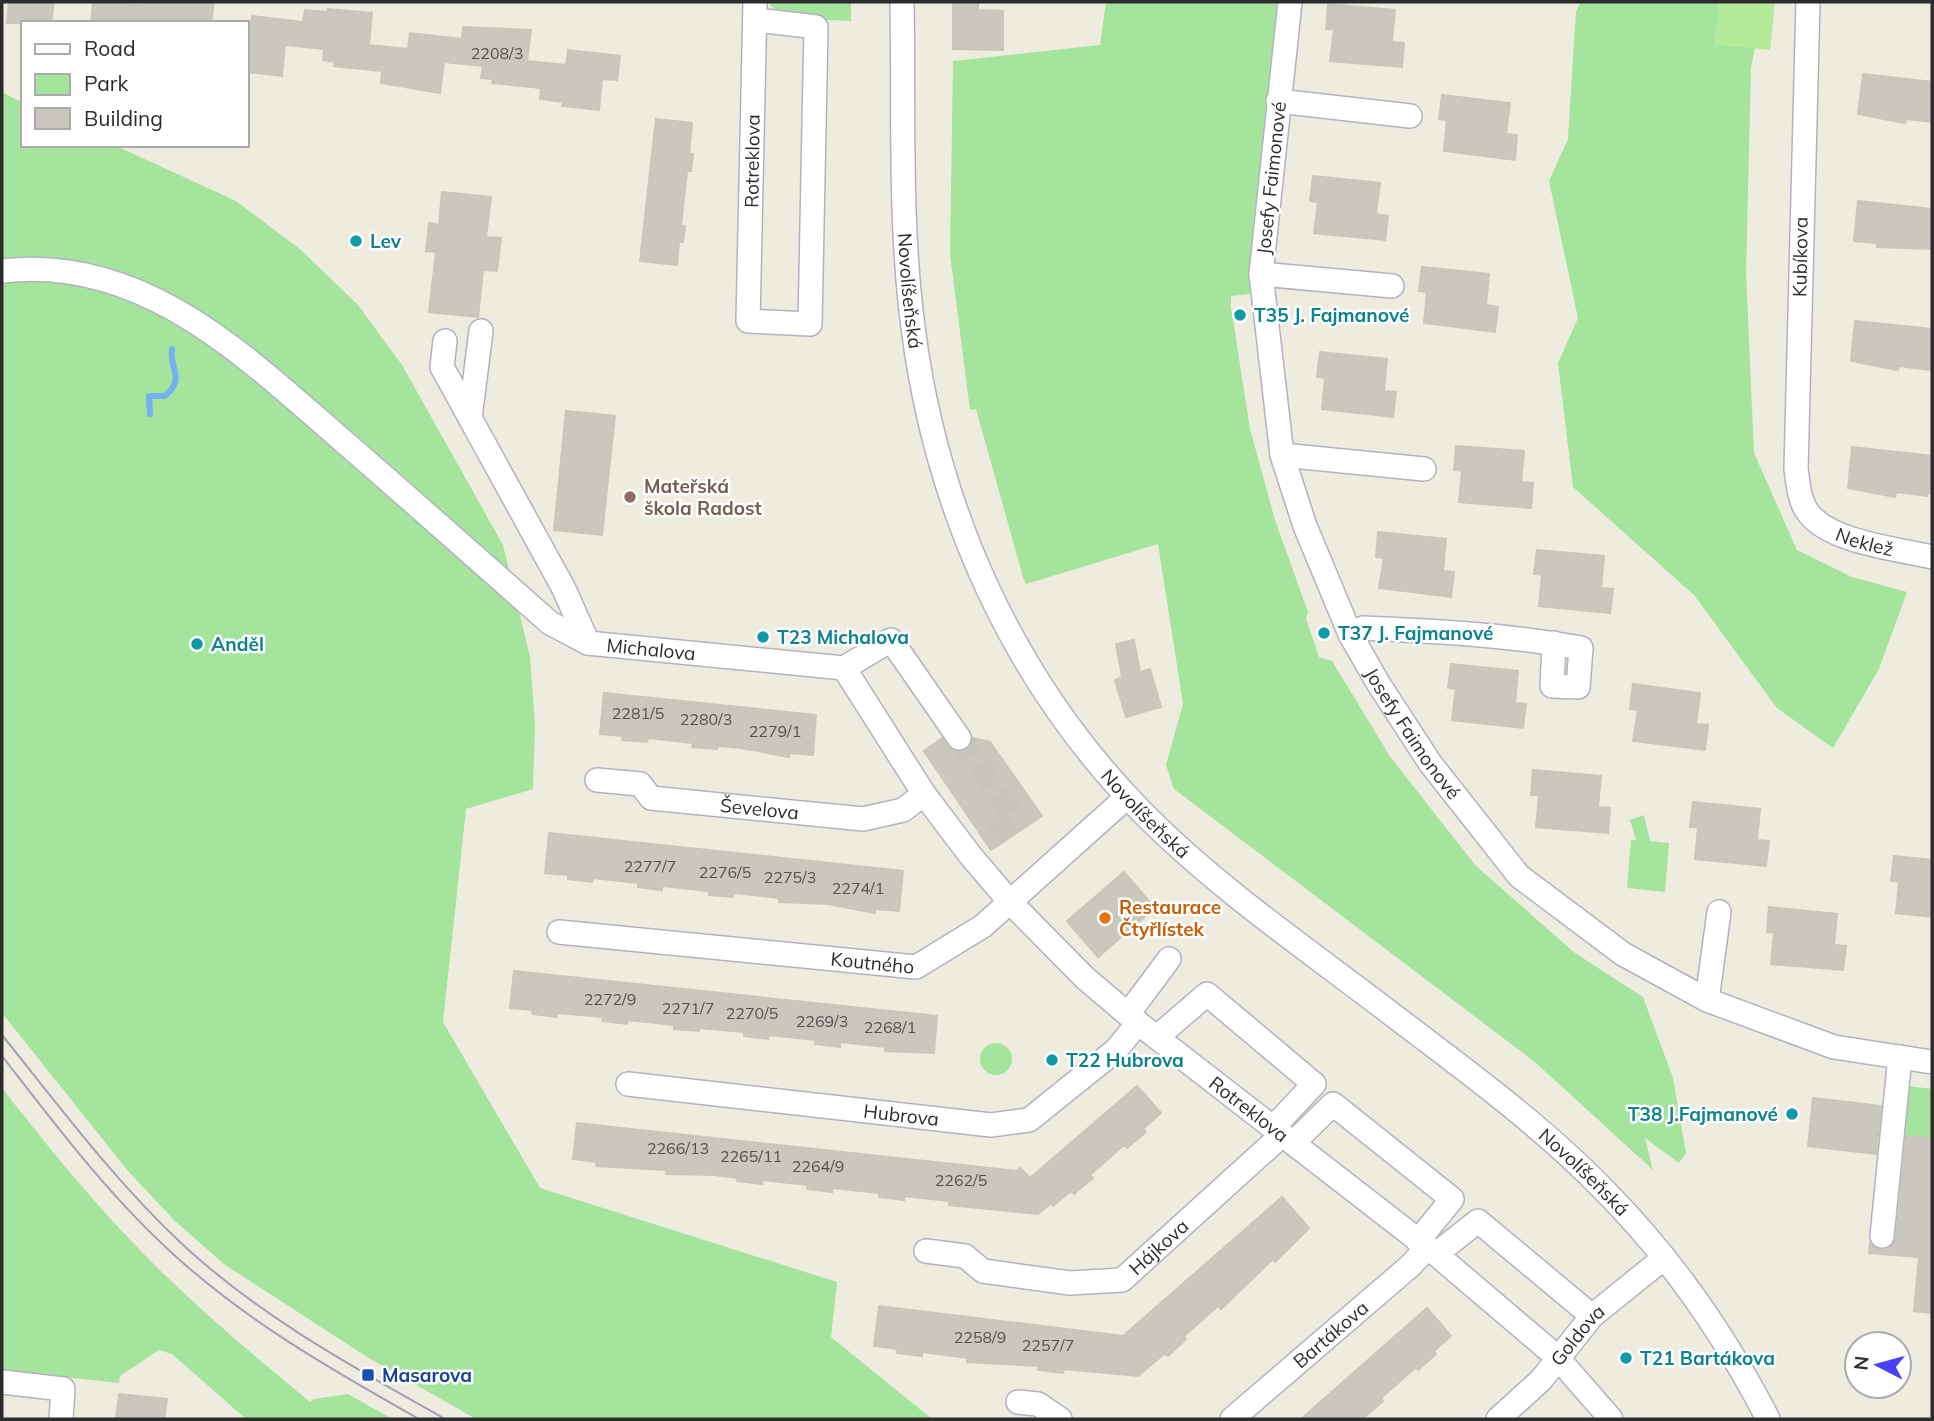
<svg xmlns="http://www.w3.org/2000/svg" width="1934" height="1421" font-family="Mulish,sans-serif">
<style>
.green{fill:#a4e49c}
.pitch{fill:#b4eb98}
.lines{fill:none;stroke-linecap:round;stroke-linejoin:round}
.stream{stroke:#73b1ef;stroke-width:6}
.building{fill:#cac7be;stroke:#c9c7b8;stroke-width:2}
.minor-tunnel{stroke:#c7c5bb;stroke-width:23;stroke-dasharray:23 11;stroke-linecap:butt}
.minor-casing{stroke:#b3b2c0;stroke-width:26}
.minor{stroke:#fff;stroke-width:23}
.tram{stroke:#a3a1b6;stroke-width:2}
.culture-dot{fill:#0f9aa8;stroke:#fff;stroke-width:2.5}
.education-dot{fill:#8d6e63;stroke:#fff;stroke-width:2.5}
.food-dot{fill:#e8710a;stroke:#fff;stroke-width:2.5}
.transit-dot{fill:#1a4fb4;stroke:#fff;stroke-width:2.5}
.labels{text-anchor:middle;stroke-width:5;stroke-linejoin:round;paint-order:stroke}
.number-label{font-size:16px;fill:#545350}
.street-label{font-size:19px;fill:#2c2c2c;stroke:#fff}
.culture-label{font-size:19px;font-weight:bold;fill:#0d838f;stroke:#fff;text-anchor:start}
.education-label{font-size:19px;font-weight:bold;fill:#785e54;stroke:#fff;text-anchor:start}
.food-label{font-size:19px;font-weight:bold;fill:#c56008;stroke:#fff;text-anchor:start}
.transit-label{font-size:19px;font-weight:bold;fill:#164399;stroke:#fff;text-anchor:start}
</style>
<rect width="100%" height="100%" fill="#eeebdf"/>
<!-- green -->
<path class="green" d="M 768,2 L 851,2 L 851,21 C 828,19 782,23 768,2 Z
M 1106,2 L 1280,2 L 1255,215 L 1251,294 L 1231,296 L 1231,307 L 1250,429 L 1275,520 L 1308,612 L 1306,619 L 1319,657 L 1332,661 L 1391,758 L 1476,866 L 1575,953 L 1643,997 L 1673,1078 L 1686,1153 L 1679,1163 L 1645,1138 L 1653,1170 L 1535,1062 L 1174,789 L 1166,765 L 1183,704 L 1158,544 L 1026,584 L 1023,577 L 976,409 L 970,410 L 950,254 L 953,61 L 1100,45 Z
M 1581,2 L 1720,2 L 1715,44 L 1755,48 L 1751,68 L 1746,273 L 1754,453 L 1797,550 L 1852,577 L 1907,592 L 1879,669 L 1833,748 L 1777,708 L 1694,595 L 1573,487 L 1558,363 L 1578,318 L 1549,181 L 1568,139 L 1576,11 Z
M 2,92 L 23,103 L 23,145 L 114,145 L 236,201 L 301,250 L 358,305 L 402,365 L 503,545 L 530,657 L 535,725 L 533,789 L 466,809 L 443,1022 L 540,1188 L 837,1282 L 831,1337 L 932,1419 L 476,1419 L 367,1357 L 224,1264 L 174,1220 L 128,1171 L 2,1013 Z
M 1644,815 L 1650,841 L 1669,843 L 1665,892 L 1627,888 L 1631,840 L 1636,840 L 1630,820 Z
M980 1059a16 16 0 1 1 32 0a16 16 0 1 1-32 0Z
M 1909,1086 L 1932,1089 L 1932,1140 L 1901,1136 Z
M 2,1088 C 46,1144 90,1199 140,1250 C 192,1304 252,1354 310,1402 L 314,1399 L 348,1394 L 392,1419 L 246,1419 L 172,1354 L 159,1350 L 120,1376 L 119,1383 L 2,1370 Z"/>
<!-- pitch -->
<path class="pitch" d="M 1720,2 L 1775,2 L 1770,50 L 1715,44 Z"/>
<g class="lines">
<!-- stream -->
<path class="stream" d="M 150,414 L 149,396 L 165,396 C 186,378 169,369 172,349"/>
</g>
<!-- building -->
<path class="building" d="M 9,2 L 54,2 L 51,23 L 7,23 Z
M 93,2 L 145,5 L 145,2 L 214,2 L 211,23 L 91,23 Z
M 953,2 L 978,2 L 978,10 L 1003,11 L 1003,50 L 953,49 Z
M 1328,4 L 1395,10 L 1392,42 L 1404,43 L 1402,67 L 1330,61 L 1334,29 L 1326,29 Z
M 328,9 L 372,13 L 369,45 L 408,49 L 410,33 L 462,39 L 463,27 L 531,30 L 527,61 L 566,65 L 568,50 L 620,56 L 617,80 L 602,79 L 599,110 L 562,106 L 563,102 L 540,99 L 541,88 L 492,83 L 493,79 L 481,78 L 483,66 L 444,62 L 440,93 L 381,83 L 382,71 L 334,66 L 335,62 L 323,60 L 324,49 L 285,45 L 282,76 L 247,72 L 247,31 L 250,32 L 252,16 L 303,22 L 305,10 L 328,12 Z
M 1863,74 L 1932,82 L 1932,122 L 1906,119 L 1905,123 L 1858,114 Z
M 1442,95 L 1510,103 L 1506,134 L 1517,135 L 1515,160 L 1444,151 L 1447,120 L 1439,119 Z
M 656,119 L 692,123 L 689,154 L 693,154 L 691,171 L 687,171 L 681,225 L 685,226 L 683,242 L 679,242 L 677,265 L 640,261 Z
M 1313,176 L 1380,183 L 1376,214 L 1388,216 L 1385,240 L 1314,233 L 1318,202 L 1310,201 Z
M 442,192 L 491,197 L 486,237 L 501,238 L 497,271 L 483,270 L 478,317 L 429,312 L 436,252 L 426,251 L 429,223 L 439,225 Z
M 1858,201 L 1932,209 L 1932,249 L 1877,247 L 1877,243 L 1854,241 Z
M 1422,267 L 1489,274 L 1486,305 L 1498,307 L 1495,332 L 1424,323 L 1427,292 L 1419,291 Z
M 1855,321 L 1932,329 L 1931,370 L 1899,366 L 1898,370 L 1851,361 Z
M 1320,352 L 1387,359 L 1384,391 L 1396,392 L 1393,417 L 1322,409 L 1325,378 L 1317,377 Z
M 566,411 L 615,416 L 602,535 L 554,530 Z
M 1456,446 L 1524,451 L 1521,482 L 1533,483 L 1531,508 L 1459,502 L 1462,471 L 1454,470 Z
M 1852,447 L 1932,456 L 1932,493 L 1928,493 L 1927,496 L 1896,492 L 1895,497 L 1848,488 Z
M 1378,532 L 1446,539 L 1443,571 L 1454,572 L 1451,597 L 1379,588 L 1384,558 L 1376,557 Z
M 1537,550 L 1604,556 L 1601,588 L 1613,589 L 1610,613 L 1539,606 L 1542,575 L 1534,574 Z
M 1134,640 L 1140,672 L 1150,669 L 1161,707 L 1126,717 L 1115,680 L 1122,677 L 1116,644 Z
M 1451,664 L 1518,671 L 1515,703 L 1526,704 L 1523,728 L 1452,720 L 1456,689 L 1448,688 Z
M 1633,684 L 1700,693 L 1696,724 L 1708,725 L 1705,750 L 1633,741 L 1638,710 L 1630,709 Z
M 604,693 L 816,715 L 813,755 L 789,753 L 789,757 L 741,748 L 718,746 L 717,749 L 692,747 L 693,743 L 648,738 L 647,742 L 622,740 L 623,736 L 600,734 Z
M 942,738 L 952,750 L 959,752 L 967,749 L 973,738 L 990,742 L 1042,816 L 991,850 L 924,751 Z
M 1533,770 L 1601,776 L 1598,807 L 1610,808 L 1608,833 L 1536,827 L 1539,795 L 1531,795 Z
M 1693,802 L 1760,809 L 1757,840 L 1769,841 L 1766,866 L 1695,859 L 1698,827 L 1690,827 Z
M 549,833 L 903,871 L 899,911 L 875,909 L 875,913 L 828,904 L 779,902 L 779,898 L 734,893 L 733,897 L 709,895 L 709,891 L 662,886 L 662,890 L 638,887 L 638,883 L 593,878 L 592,882 L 568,879 L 568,875 L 545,873 Z
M 1894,856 L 1932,860 L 1932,917 L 1896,913 L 1899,882 L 1891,881 Z
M 1124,872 L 1155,908 L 1098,957 L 1067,921 Z
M 1769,907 L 1837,914 L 1834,945 L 1846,946 L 1843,970 L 1771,964 L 1774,933 L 1767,932 Z
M 514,971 L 937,1016 L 934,1053 L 885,1051 L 886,1047 L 840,1042 L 840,1047 L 815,1044 L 816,1040 L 769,1035 L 768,1039 L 744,1036 L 744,1032 L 699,1028 L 699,1031 L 674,1029 L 674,1025 L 628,1020 L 627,1024 L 602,1021 L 603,1017 L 557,1013 L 557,1017 L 532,1014 L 533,1010 L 510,1008 Z
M 1137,1086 L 1161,1113 L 1143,1129 L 1146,1132 L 1127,1148 L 1124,1145 L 1090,1175 L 1093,1178 L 1074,1194 L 1071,1191 L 1053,1206 L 1051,1203 L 1038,1214 L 949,1205 L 949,1201 L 904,1196 L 904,1200 L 879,1197 L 879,1193 L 832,1188 L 832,1192 L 807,1189 L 808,1185 L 762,1180 L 762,1184 L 737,1181 L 738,1178 L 714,1175 L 666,1174 L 667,1170 L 596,1166 L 597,1162 L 573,1159 L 577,1123 L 1017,1171 L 1020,1168 L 1030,1178 Z
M 1813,1098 L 1881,1106 L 1876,1154 L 1808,1146 Z
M 1906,1136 L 1932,1139 L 1932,1313 L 1914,1311 L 1919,1257 L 1869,1253 L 1870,1243 L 1880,1250 L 1887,1249 L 1896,1238 Z
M 1282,1197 L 1309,1228 L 1275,1262 L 1273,1259 L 1221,1309 L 1218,1306 L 1184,1336 L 1186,1339 L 1168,1356 L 1165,1353 L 1138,1376 L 1064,1369 L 1063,1373 L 1038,1370 L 1039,1366 L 967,1362 L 968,1358 L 922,1352 L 922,1356 L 897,1353 L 898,1349 L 874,1346 L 879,1306 L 1123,1336 Z
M 1427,1308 L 1451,1336 L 1434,1351 L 1436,1354 L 1418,1370 L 1415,1368 L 1381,1398 L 1383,1401 L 1362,1419 L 1301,1419 Z
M 119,1394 L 167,1399 L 164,1419 L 116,1419 Z"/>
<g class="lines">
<!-- minor-tunnel -->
<path class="minor-tunnel" d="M 959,738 L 1015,818 L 986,842"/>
<defs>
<g id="minor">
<path d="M 755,2 L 748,321 L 810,324 L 816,27 L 756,20"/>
<path id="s1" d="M 902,2 C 904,110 899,220 913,327 C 936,509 1013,681 1142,812 C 1220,891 1314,954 1402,1022 C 1472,1075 1544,1128 1605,1191 C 1670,1257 1726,1337 1768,1419"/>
<path id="s2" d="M 1290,2 L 1261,274 L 1282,455 L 1305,526 L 1350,634 L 1378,683 L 1430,763 L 1519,876 L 1623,954 L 1707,1000 L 1834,1047 L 1932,1062"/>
<path id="s3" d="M 1808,2 L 1796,469 C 1798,482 1799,500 1807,511 C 1827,542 1898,549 1932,557"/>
<path d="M 1278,101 L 1410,116"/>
<path d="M 2,271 C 146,254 250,361 350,447 C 417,505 483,564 550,623 L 588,643"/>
<path d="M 1261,274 L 1392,286"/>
<path id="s4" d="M 445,341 L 442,367 L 564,589 L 588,643 L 844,668"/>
<path d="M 470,418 L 481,331"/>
<path d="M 1282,455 L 1424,469"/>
<path d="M 1350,634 L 1363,628 C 1437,631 1508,635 1581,648 L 1578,687 L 1552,686 L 1554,643"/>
<path id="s5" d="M 844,668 L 924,794 L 970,855 L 1010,902 L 1085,978 L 1138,1023 L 1436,1254 L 1557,1357 L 1611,1419"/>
<path d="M 844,668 L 891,640 L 959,738"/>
<path id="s6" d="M 597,780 L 640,784 L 651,798 L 863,819 L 903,810 L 924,794"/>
<path id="s7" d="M 559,932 L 916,967 L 983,926 L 1127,797"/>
<path d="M 1707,1000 L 1719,912"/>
<path d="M 1128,1014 L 1169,959"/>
<path d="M 1157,1037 L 1207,994 L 1314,1084 L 1273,1128"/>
<path id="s8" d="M 628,1084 L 991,1125 L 1029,1120 L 1116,1050 L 1138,1023"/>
<path d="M 1293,1143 L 1333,1104 L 1452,1199 L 1418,1241"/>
<path d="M 1882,1236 L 1900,1057"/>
<path id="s9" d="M 926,1251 L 965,1256 L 983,1271 L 1070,1283 L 1122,1280 L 1282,1135"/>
<path d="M 1436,1254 L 1478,1221 L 1592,1316"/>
<path d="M 2,1382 L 63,1389 L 61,1419"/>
<path d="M 1018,1402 L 1038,1404 L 1060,1419"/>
<path id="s10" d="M 1232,1419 L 1410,1266 L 1427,1248"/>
<path id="s11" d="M 1498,1419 L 1541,1380 L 1592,1316 L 1664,1258"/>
</g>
</defs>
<!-- minor casing -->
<use href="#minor" class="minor-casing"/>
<!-- minor -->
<use href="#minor" class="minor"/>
<!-- tram -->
<path class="tram" d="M 2,1035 C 59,1106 114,1180 181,1243 C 259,1316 353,1367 445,1419
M 2,1056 C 55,1124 108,1195 172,1253 C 246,1321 332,1370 419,1419"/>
</g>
<!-- markers -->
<g class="culture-dot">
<circle cx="356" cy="241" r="7"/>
<circle cx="1240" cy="315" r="7"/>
<circle cx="1324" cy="633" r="7"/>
<circle cx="763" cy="637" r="7"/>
<circle cx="197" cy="644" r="7"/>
<circle cx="1052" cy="1060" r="7"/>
<circle cx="1792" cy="1114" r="7"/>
<circle cx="1626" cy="1358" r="7"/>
</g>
<circle class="education-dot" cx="630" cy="497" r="7"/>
<circle class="food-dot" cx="1105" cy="918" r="7"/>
<rect class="transit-dot" x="361" y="1368" width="14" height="14" rx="3.5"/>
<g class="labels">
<!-- number labels -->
<g class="number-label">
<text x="497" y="59">2208/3</text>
<text x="638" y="719">2281/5</text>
<text x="706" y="725">2280/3</text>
<text x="775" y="737">2279/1</text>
<text x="650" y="872">2277/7</text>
<text x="725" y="878">2276/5</text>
<text x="790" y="883">2275/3</text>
<text x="858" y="894">2274/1</text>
<text x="610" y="1005">2272/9</text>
<text x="688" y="1014">2271/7</text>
<text x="752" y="1019">2270/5</text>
<text x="822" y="1027">2269/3</text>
<text x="890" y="1033">2268/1</text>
<text x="678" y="1154">2266/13</text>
<text x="751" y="1162">2265/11</text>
<text x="818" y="1172">2264/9</text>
<text x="961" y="1186">2262/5</text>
<text x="980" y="1343">2258/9</text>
<text x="1048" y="1351">2257/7</text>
</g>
<!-- street labels -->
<g class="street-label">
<text transform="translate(752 161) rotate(-89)" y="7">Rotreklova</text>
<text transform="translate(1271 178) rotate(-84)" y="7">Josefy Faimonové</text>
<text transform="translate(1800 257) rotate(-89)" y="7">Kubíkova</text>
<text dy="7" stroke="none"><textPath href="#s1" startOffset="289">Novolíšeňská</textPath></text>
<text dy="7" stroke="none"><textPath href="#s3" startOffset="578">Neklež</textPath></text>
<text dy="7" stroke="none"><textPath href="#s4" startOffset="402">Michalova</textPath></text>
<text dy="7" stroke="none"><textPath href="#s2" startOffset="765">Josefy Faimonové</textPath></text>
<text dy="7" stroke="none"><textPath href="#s6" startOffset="170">Ševelova</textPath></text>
<text dy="7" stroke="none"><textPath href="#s1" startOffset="875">Novolíšeňská</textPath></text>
<text dy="7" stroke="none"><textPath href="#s7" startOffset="315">Koutného</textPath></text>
<text dy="7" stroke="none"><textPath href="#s5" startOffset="604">Rotreklova</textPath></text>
<text dy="7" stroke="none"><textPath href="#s8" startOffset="275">Hubrova</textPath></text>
<text dy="7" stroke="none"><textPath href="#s1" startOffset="1442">Novolíšeňská</textPath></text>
<text dy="7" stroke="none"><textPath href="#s9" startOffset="252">Hájkova</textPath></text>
<text dy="7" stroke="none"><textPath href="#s10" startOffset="130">Bartákova</textPath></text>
<text dy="7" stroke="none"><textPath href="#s11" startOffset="116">Goldova</textPath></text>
</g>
<!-- culture labels -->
<g class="culture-label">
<text x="370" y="248">Lev</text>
<text x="1254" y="322">T35 J. Fajmanové</text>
<text x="1338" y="640">T37 J. Fajmanové</text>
<text x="777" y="644">T23 Michalova</text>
<text x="211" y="651">Anděl</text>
<text x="1066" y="1067">T22 Hubrova</text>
<text x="1778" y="1121" text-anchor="end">T38 J.Fajmanové</text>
<text x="1640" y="1365">T21 Bartákova</text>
</g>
<!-- education labels -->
<g class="education-label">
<text x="644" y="493">Mateřská<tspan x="644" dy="22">škola Radost</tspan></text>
</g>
<!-- food labels -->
<g class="food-label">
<text x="1119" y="914">Restaurace<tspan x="1119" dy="22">Čtyřlístek</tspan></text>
</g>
<!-- transit labels -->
<g class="transit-label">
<text x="382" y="1382">Masarova</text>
</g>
</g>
<!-- border -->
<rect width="1934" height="1421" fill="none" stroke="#2c2c2c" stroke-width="7"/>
<!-- legend -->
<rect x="21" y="21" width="228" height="126" fill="#ffffff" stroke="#ababab" stroke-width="2"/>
<rect x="35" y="44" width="35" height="10" fill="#ffffff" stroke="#ababab" stroke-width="2"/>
<text x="84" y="56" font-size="21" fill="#2c2c2c">Road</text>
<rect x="35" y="74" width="35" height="21" fill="#a4e49c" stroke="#ababab" stroke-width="2"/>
<text x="84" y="91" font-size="21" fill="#2c2c2c">Park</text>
<rect x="35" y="108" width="35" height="21" fill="#cac7be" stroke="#ababab" stroke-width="2"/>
<text x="84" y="126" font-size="21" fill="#2c2c2c">Building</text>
<!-- north arrow -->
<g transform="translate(1878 1365) rotate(276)"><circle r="33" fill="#ffffff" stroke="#ababab" stroke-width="2"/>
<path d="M0-5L12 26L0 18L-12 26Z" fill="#4840fa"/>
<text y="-10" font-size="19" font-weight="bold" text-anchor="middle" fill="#2c2c2c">N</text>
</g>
</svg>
